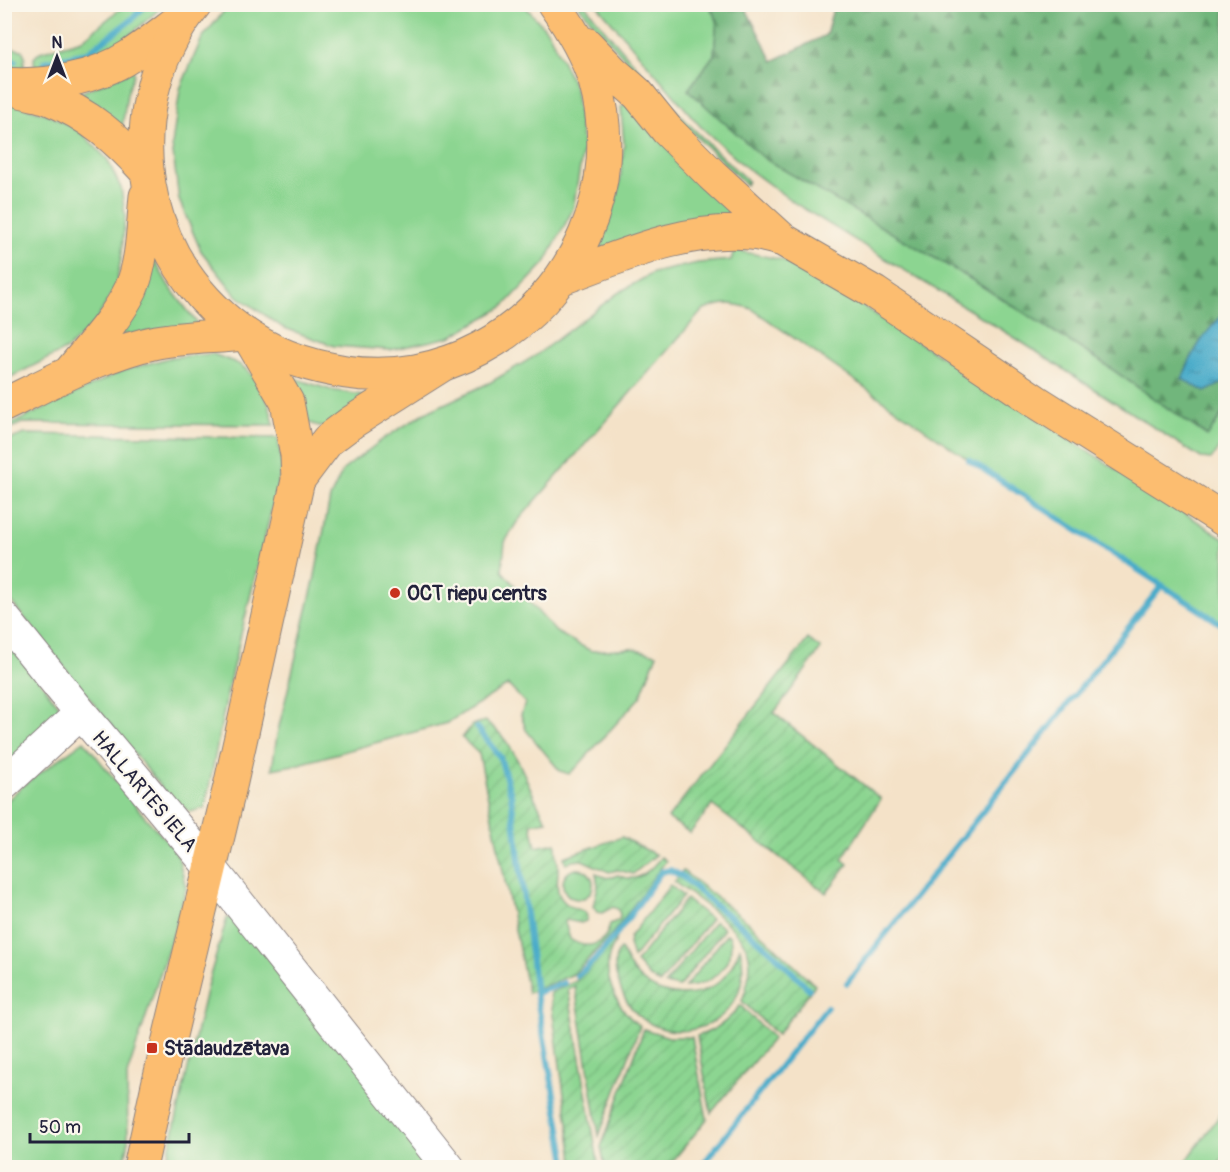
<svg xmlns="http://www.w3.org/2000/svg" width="1230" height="1172" font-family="Pangolin,sans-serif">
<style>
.grass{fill:#8cd591;stroke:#577c66;stroke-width:1.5}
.forest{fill:url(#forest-firs);stroke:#4a6c5b;stroke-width:1.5}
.garden{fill:url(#garden-furrows);stroke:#577c66;stroke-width:1.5}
.water{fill:url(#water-ripples);stroke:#366682;stroke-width:1.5}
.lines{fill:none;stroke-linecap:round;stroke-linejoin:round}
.stream{stroke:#4aabc9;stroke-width:6}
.minor-casing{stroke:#8b8282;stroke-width:34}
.major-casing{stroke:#8b8282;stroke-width:35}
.highway-casing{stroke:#8b8282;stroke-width:35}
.minor{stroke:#fff;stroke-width:32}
.major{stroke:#fcbd6f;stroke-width:33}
.highway{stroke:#fcbd6f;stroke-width:33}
.poi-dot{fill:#c8321e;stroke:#fbf7ec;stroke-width:2}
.labels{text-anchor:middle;stroke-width:4.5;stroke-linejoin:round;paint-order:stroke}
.poi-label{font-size:20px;font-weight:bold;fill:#22223b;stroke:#fbf7ec;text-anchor:start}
.street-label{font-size:20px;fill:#22223b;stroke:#fbf7ec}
</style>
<defs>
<pattern id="forest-firs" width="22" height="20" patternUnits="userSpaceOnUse" patternTransform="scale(1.5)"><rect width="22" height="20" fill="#71b67b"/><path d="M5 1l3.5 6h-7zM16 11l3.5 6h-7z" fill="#5c9466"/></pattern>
<pattern id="garden-furrows" width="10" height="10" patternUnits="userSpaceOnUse" patternTransform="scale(1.5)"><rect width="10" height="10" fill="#8cd591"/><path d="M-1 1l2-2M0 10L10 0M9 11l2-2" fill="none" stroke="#78b77e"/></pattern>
<pattern id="water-ripples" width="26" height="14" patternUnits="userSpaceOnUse" patternTransform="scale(1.5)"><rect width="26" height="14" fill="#4aabc9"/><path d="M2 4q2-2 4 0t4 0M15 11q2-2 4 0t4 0" fill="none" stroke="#3d8ba4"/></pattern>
</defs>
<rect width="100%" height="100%" fill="#fbf7ec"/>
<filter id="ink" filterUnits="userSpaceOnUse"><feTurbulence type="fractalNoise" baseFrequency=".0167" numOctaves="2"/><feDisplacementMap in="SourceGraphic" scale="12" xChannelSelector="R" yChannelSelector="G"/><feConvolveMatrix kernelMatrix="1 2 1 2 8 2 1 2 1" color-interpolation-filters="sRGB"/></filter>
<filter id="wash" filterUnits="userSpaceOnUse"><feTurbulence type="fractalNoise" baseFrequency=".008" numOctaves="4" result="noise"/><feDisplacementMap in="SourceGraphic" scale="24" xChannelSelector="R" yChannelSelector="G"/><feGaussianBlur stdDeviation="1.35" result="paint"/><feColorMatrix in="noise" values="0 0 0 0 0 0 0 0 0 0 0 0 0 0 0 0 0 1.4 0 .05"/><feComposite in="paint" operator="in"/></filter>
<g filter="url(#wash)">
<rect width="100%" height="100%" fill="#f4e2c8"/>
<!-- grass -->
<path class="grass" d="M 125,5 L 164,5 L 116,47 L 91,62 L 35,71 L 34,58 L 40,52 L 82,40 Z
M 229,5 L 524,5 L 549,33 L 575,88 L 583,149 L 573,209 L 545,263 L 503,307 L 450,337 L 390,350 L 334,346 L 282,327 L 236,295 L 201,251 L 179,200 L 172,145 L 180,89 L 202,38 Z
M 578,5 L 585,5 C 635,67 688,128 748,181 L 746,185 L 669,110 Z
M 597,5 L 709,5 L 717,20 L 714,55 L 688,90 L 765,159 L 969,278 L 1097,359 L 1207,436 L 1221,415 L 1225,419 C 1225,440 1224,444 1211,459 L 1201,458 L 1012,336 L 796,204 L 743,165 L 700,126 Z
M 4,47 L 22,50 L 25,56 L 23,72 L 5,68 Z
M 133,70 L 134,73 L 127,94 L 122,128 L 73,96 Z
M 5,101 L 47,114 L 80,131 L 107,159 L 121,188 L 125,215 L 122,253 L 116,286 L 95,323 L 67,349 L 5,380 Z
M 626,103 L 730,209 L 725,221 L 599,253 L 619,189 L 624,144 L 621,107 Z
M 734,250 L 783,260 L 847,296 L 1225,539 L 1225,627 L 969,460 L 752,309 C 731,302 722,302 702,311 L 517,522 L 505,542 L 502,571 L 556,632 L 591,651 L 631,648 L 657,654 L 640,697 L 577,767 L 569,774 L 560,771 L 526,730 L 521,715 L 525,703 L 508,685 L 447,723 L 299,764 L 272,769 L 277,735 L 314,581 L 330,498 L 343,470 L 383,439 L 423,414 L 491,382 L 535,356 L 618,293 L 653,273 L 698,263 L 731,260 Z
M 153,258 L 169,286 L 200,327 L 121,335 Z
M 213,354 C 222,358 232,360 240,365 C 260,377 270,403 274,425 L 22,423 L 5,431 L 5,427 L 122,371 L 172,357 Z
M 284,375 L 331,390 L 368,396 L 325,428 L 303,421 Z
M 25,434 L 278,438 L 282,467 L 230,679 L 205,808 L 190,812 L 170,798 L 5,594 L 5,441 Z
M 5,637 L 64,712 L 5,773 Z
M 84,741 L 144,816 L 177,852 L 186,888 L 175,928 L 127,1075 L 128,1146 L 123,1167 L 5,1168 L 5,803 L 21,787 Z
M563 884a15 15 0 1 1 30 0a15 15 0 1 1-30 0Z
M 227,918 L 242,919 L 441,1168 L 165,1168 L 207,986 Z
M 727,934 L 730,937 C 736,964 711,986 685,987 Z
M 1225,1108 L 1225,1155 L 1217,1167 L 1182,1167 Z"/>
<!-- forest -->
<path class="forest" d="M 709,5 L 744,5 L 773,61 L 826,35 L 834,5 L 1225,5 L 1225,409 L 1208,436 L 1097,359 L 969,278 L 765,159 L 688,90 L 714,55 L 717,20 Z"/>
<!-- garden -->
<path class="garden" d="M 808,639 L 821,649 L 774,713 L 881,799 L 842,859 L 848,864 L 826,893 L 712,805 L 690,833 L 668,818 Z
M 485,721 C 519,743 526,788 547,821 L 531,824 L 536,847 L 556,843 C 555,853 559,862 558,872 C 557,886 555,895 568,905 C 575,910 583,908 587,916 L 586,921 L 581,923 L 566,920 L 565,923 L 570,939 C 587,951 606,945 610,924 L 619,920 L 620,915 L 618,909 L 613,907 L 602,913 L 597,912 L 593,906 L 598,886 L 596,873 C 604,878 609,879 618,875 C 636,885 650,871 661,857 L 666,861 L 613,933 L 574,974 L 528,993 L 479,754 L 462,738 L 472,725 Z
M 622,837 L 656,855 L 633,874 L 618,870 L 609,872 L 582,860 L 572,861 L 566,864 L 564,857 Z
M 683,871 L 748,922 L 815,985 L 777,1035 L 742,1001 C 747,987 752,970 749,956 C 745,930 695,898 674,882 Z
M 670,885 L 683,896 L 633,958 L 629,944 L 630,937 Z
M 686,899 L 711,919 L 660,983 L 648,976 L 636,962 Z
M 715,921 L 724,929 L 679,987 L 665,984 Z
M 615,936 L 617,938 C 614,944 611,950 609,956 C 603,981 620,1012 640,1026 L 599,1136 L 575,986 L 568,989 L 599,1167 L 574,1167 L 550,993 L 576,981 L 597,960 Z
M 740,948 C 762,1033 645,1065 619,984 C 615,973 612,959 620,949 L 622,950 C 625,957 628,965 633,971 C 654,997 696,1004 721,980 C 731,971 735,959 740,948 Z
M 740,1005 L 773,1038 L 711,1113 L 697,1036 C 714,1031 730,1020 740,1005 Z
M 644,1029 L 669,1037 L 692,1037 L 707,1119 L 668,1167 L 605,1167 L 601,1147 Z"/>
<!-- water -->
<path class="water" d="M 1225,313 L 1225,382 L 1205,392 L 1182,379 C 1192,353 1204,332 1225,313 Z"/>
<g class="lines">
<!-- stream -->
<path class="stream" d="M 4,59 L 15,61
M 44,62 L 87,53 L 131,20 L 147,4
M 969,460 L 1226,627
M 477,728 L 500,757 L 511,795 L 536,993 L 567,1168
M 577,976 C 608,951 637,905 661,872 L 670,870 L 683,877 L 714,905 L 738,923 L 772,952 L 809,989
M 847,983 L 1162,585
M 536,993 L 564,983
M 700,1168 L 827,1007"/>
</g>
</g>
<g filter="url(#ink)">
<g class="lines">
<defs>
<path id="minor" d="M 4,618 L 81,713 L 210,867 L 449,1168
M 4,784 L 81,713"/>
<path id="major" d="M 4,84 C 46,87 95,79 130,56 C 150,43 168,28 187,14
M 21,91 C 30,94 40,95 48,98 C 90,115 117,139 147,172
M 298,480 L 328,440 L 352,422 L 442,365
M 140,1168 L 158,1085 L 231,782 L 298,480 L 297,455 L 287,402 L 249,337"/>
<path id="highway" d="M 195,4 C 151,58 136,132 152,199 C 164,248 191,291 230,323 C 263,350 304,366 346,372 C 392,379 440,370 481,348 C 576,297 625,186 595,81 C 586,53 571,28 554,4
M 586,44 L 613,72 L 638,94 L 667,130 L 712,175 L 783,240 L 875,293 L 1037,402 L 1226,521
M 562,278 C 623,256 684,227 751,233 C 762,234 773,237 783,240
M 70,372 C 91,346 116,320 131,289 C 143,262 143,225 146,196
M 4,405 C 51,382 106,352 157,342 C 185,337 215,337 244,334"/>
</defs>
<!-- minor casing -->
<use href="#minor" class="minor-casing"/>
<!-- major casing -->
<use href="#major" class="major-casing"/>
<!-- highway casing -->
<use href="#highway" class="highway-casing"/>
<!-- minor -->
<use href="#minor" class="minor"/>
<!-- major -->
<use href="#major" class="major"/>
<!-- highway -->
<use href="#highway" class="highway"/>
</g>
</g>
<!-- markers -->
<g class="poi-dot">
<circle cx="395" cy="593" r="6"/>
<rect x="146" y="1042" width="12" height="12" rx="3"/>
</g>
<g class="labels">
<!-- poi labels -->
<g class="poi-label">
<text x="407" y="600">OCT riepu centrs</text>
<text x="164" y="1055">Stādaudzētava</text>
</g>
<!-- street labels -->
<g class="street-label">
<text transform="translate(145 791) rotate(50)" y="7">HALLARTES IELA</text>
</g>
</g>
<!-- margin -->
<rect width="1230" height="1172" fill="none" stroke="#fbf7ec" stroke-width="24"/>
<!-- north arrow -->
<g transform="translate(57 57)" stroke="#fbf7ec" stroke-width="4.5" paint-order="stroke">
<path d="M0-4.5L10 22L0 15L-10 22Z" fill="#22223b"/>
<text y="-9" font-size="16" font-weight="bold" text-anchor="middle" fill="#22223b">N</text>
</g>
<!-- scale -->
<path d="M30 1133v9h159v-9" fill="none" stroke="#22223b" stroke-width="3"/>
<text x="39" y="1133" font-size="18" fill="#22223b" stroke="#fbf7ec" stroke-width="4.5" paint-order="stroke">50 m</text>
</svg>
